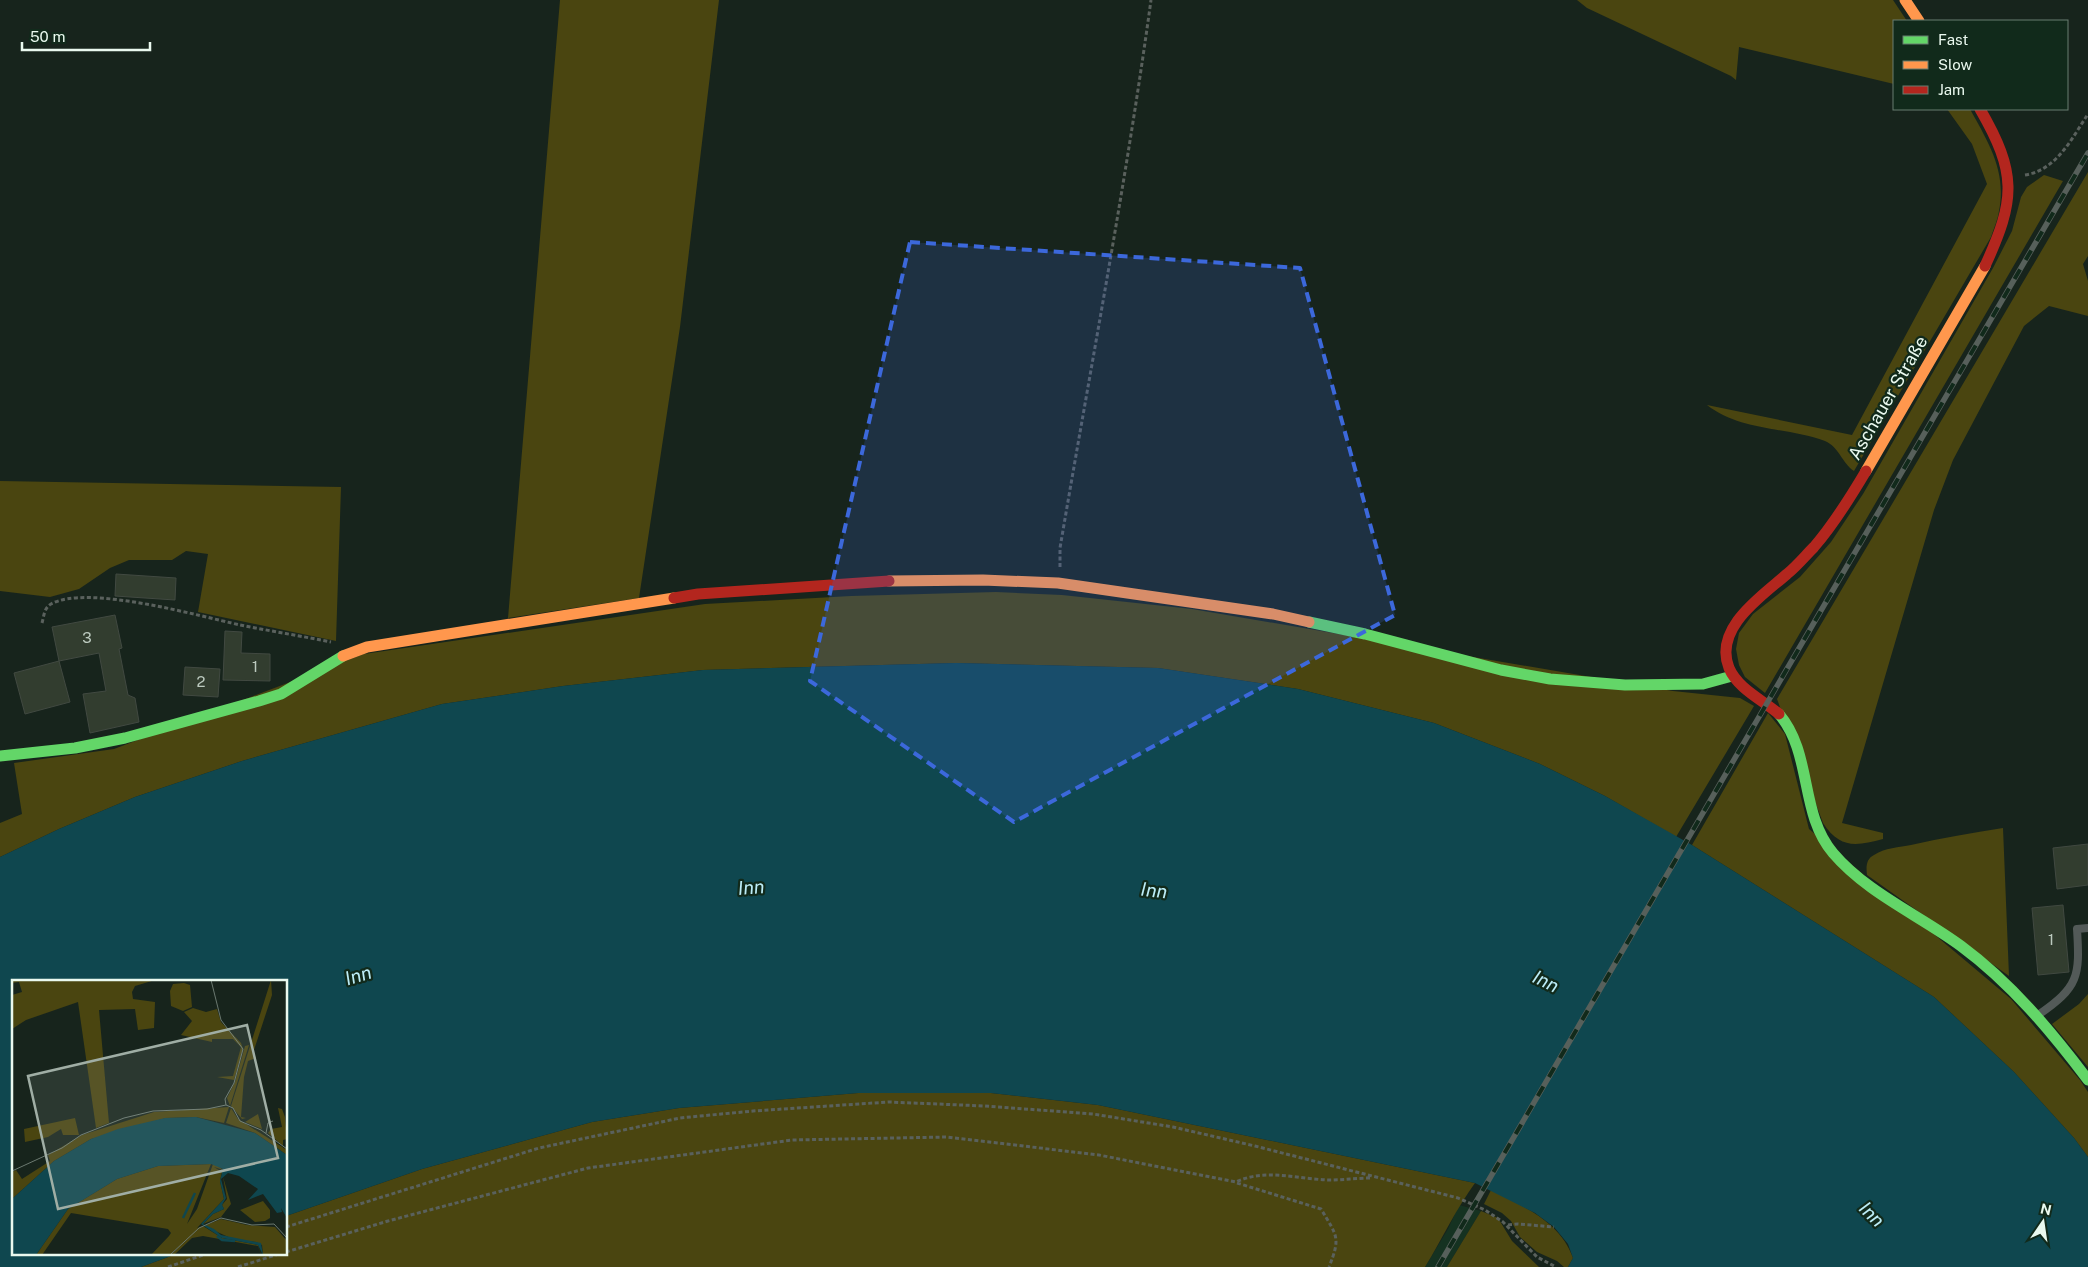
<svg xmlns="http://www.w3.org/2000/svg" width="2088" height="1267" font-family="'Public Sans',sans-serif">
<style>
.built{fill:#153221}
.green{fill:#4a4510}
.water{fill:#0f474f}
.building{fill:#323d2f;stroke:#414941}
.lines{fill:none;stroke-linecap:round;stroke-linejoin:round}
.path{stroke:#5a615d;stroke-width:3;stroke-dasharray:4 2.5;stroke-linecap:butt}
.lane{stroke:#535a58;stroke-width:8}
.fast{stroke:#63d668;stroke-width:11}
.slow{stroke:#ff974d;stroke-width:11}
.jam{stroke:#b3261e;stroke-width:11}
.rail-casing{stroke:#57605b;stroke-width:5.5}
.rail{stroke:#112a1b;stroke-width:4;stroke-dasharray:11;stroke-linecap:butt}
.marked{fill:#3c68db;fill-opacity:0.2;stroke:#3c68db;stroke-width:4;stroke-dasharray:10 6;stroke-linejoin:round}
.labels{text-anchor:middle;stroke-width:4.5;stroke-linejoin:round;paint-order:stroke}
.number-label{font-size:15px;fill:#bccabf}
.street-label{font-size:18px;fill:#eaf9ef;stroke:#112a1b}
.water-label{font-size:19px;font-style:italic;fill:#bcedf7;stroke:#112a1b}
.inset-river{fill:none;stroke:#0f474f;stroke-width:2.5}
.inset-road{fill:none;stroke:#6b7970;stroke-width:1}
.view{fill:#a0aea5;fill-opacity:0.15;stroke:#a0aea5;stroke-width:2.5}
.inset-edge{fill:none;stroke:#eaf9ef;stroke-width:2.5}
</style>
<rect width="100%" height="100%" fill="#17241c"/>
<!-- built -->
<path class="built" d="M 1459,1205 L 1481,1211 L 1447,1267 L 1425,1267 L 1448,1229 Z"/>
<!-- green -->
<path class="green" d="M 560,0 L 719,0 L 680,327 L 639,598 L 508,618 Z
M 1577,0 L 1893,0 L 1907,21 L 1894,21 L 1894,84 L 1739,47 L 1736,80 L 1731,76 L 1587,8 Z
M 1947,109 L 1970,109 C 1988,142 2007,171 1999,211 C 1998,219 1994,228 1991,237 L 1854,471 C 1842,463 1839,447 1825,441 C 1786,427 1740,431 1707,405 L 1852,435 L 1987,184 L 1972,144 Z
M 2088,172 L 2088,256 L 2083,264 L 2088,281 L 2088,316 L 2049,306 L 2024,326 L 1953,460 L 1934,510 L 1842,823 L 1883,833 L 1883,839 C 1856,846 1840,849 1823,823 L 1777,699 Z
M 2044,175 L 2063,181 L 1765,693 L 1745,677 L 1739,665 L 1736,649 L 1739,633 L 1753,614 L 1800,577 L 1831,542 L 1863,494 L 1993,268 L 2012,231 L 2021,197 L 2027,187 Z
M 0,481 L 341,487 L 336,641 L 198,612 L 208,554 L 186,551 L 172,560 L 129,560 L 110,568 L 79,589 L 50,597 L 0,591 Z
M 996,592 L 1062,595 L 1192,609 L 1673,691 L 1740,698 L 1754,706 L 1676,837 L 1605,796 L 1540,764 L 1434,723 L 1298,689 L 1158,668 L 956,663 L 703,670 L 563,686 L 442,704 L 242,761 L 135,797 L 59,829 L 0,857 L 0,823 L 22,814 L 14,763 L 114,749 L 364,654 L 705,604 L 851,596 Z
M 1768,713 L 1785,734 L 1809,829 L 2011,999 L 2080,1080 L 2088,1092 L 2088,1157 L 2074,1138 L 2014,1072 L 1934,997 L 1692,845 Z
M 2003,828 L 2009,976 L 1867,875 C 1866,867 1866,859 1874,855 C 1884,848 1900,847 1911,845 C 1942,838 1972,833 2003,828 Z
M 2088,994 L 2088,1067 L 2052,1024 L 2079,1004 Z
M 858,1093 L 991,1093 L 1098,1105 L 1475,1183 C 1456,1209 1442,1239 1425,1267 L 141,1267 L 179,1253 L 286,1253 L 286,1216 L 422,1169 L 592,1122 L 679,1108 Z
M 1491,1190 C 1524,1207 1560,1221 1573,1258 L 1568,1267 L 1564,1267 L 1557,1261 L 1537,1252 L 1520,1237 L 1511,1221 L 1502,1213 L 1484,1204 Z
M 1481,1211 L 1498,1218 L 1512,1241 L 1539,1267 L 1447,1267 Z"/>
<!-- water -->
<path class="water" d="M 956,663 L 1158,668 L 1298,689 L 1434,723 L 1540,764 L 1605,796 L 1692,845 L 1934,997 L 2014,1072 L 2074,1138 L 2088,1157 L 2088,1267 L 1568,1267 L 1573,1258 L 1568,1244 L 1554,1227 L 1535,1213 L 1475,1183 L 1098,1105 L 991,1093 L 858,1093 L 679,1108 L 592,1122 L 422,1169 L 286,1216 L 286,981 L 14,981 L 14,1253 L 179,1253 L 141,1267 L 0,1267 L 0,857 L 59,829 L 135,797 L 242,761 L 442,704 L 563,686 L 703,670 Z"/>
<!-- building -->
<path class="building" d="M 116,574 L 176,578 L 175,600 L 115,596 Z
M 115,615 L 122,648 L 119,649 L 128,695 L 135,698 L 139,722 L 90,733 L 83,694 L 106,691 L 99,653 L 59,661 L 52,627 Z
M 225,631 L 242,632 L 241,653 L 270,654 L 270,681 L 223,680 Z
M 59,661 L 70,702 L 25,714 L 14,673 Z
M 185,667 L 220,669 L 218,697 L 183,695 Z
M 2088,844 L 2088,885 L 2057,889 L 2053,848 Z
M 2063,905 L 2069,972 L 2038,975 L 2032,908 Z"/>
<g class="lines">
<!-- path -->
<path class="path" d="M 2025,175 C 2057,170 2072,138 2088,114
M 1060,567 L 1060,548 C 1091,365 1126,183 1151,0
M 42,623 C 44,616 44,608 51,604 C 87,584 199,616 240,625 C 270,631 301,636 331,642
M 1237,1183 L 1321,1209 C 1337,1236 1341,1237 1329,1267
M 1508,1225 L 1518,1224 L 1554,1227
M 286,1227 L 539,1148 L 680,1118 L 753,1111 L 889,1102 L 985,1106 L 1093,1114 L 1173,1127 L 1255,1146 L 1458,1198 L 1485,1210 L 1503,1222 L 1537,1257 L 1556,1267
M 286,1252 L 388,1221 L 588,1168 L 792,1140 L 947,1137 L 1099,1155 L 1236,1182 C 1265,1168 1298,1179 1328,1180 C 1343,1180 1357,1178 1372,1178
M 168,1267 L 209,1253
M 238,1267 L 282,1253"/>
<!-- lane -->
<path class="lane" d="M 2038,1015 C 2079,987 2080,976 2077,929 L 2088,928"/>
<!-- fast -->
<path class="fast" d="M 1309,622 L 1365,634 L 1501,670 L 1550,679 L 1625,685 L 1703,684 L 1732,676
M 1779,714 C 1813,754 1799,813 1833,853 C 1867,893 1919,915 1961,946 C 2011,983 2051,1031 2088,1080
M 0,756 L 75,748 L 125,738 L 259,701 L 281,694 L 343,656"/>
<!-- slow -->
<path class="slow" d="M 1905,0 L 1919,21
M 1866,471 L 1985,266
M 889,581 L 983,580 L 1058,583 L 1273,614 L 1309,622
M 343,656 L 367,647 L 674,598"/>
<!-- jam -->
<path class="jam" d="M 1980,109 C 2017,173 2016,199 1985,266
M 674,598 L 698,594 L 889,581
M 1779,714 C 1763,700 1738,689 1729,668 C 1713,628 1762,596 1787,574 C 1797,566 1805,556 1814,547 C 1834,524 1850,498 1866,471"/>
<defs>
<path id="rail" d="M 1438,1267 L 2088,153"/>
</defs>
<!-- rail casing -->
<use href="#rail" class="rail-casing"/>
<!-- rail -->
<use href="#rail" class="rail"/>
</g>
<!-- marked area -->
<path class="marked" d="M 910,242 L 1300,268 L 1395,615 L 1014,822 L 810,681 Z"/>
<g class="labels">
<!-- number labels -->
<g class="number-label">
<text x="87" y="643">3</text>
<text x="255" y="672">1</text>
<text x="201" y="687">2</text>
<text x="2051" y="945">1</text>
</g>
<!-- street labels -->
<g class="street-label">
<text transform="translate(1888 398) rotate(-60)" y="6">Aschauer Straße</text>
</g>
<!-- water labels -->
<g class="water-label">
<text transform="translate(751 887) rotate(-4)" y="7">Inn</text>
<text transform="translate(1154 890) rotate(6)" y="7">Inn</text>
<text transform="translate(358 975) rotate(-17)" y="7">Inn</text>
<text transform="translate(1546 981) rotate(26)" y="7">Inn</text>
<text transform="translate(1872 1214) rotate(45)" y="7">Inn</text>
</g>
</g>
<!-- overview -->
<g transform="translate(12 980)">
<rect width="275" height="275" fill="#17241c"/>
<path d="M 0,0 L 143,0 L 123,6 L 120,12 L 121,19 L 143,22 L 142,48 L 126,50 L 123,29 L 87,30 L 97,143 L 84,148 L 66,22 L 14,40 L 0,49 L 0,15 L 10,12 L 7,2 L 0,3 ZM 259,0 L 260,15 L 241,73 L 244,78 L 236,81 L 232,97 L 229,137 L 234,138 L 230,139 L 219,126 ZM 172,3 L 178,5 L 180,27 L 171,31 L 159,26 L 158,11 L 161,4 ZM 181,28 L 194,32 L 205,29 L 209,42 L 229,63 L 231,69 L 222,100 L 205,97 L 221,96 L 229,67 L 221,59 L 200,59 L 200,62 L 169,55 L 180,41 L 172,32 ZM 237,65 L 218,126 L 215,118 L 223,102 L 233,66 ZM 217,127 L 212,143 L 184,137 L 154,138 L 79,159 L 42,181 L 0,219 L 0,192 L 4,190 L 10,199 L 38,181 L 36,175 L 70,155 L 142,132 ZM 219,128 L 226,139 L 275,170 L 275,175 L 243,153 L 214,143 ZM 266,128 L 270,129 L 273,137 L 275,159 L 271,160 L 271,166 L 256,153 L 259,149 L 270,147 ZM 246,134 L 250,149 L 233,142 ZM 63,138 L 67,155 L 51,155 L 49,149 L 36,157 L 13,162 L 12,149 ZM 199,184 L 175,244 L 185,229 L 201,184 L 206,186 L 211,190 L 202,187 L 210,192 L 208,201 L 212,219 L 185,248 L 191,246 L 210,258 L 246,265 L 249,275 L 246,266 L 191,256 L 180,258 L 162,275 L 159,275 L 168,265 L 158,275 L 139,275 L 157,256 L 159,253 L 156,249 L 59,233 L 30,275 L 24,275 L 56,229 L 105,199 L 146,186 ZM 211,197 L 219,224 L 209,237 L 191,244 L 201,234 L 212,229 L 210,225 L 215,219 ZM 251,221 L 258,230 L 258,238 L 253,241 L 243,242 L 228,230 ZM 209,239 L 235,245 L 263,247 L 275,261 L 275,275 L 251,275 L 250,265 L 244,262 L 223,260 L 192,246 Z" fill="#4a4510"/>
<path d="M 184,137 L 243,153 L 275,175 L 275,238 L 269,228 L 270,232 L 265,233 L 251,214 L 236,220 L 246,209 L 227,196 L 216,193 L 209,199 L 214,218 L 210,225 L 212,229 L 201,234 L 191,244 L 202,249 L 209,255 L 249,263 L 251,275 L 246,265 L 210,258 L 189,244 L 212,219 L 208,201 L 211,189 L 199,184 L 146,186 L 105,199 L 56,229 L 24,275 L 0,275 L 0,219 L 42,181 L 79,159 L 106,149 L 153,138 Z" fill="#0f474f"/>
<path class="inset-river" d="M 171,238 L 183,213M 205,256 L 210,260 L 223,261"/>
<path class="inset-road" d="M 199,0 L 209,40 L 231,69 L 222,103 L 213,119 L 214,125M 254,153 L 256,143 L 261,141M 0,191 L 50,168 L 69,155 L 112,138 L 141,131 L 195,129 L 214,125 L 221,128 L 228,141 L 249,150 L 275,169M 158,275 L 187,248 L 209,238 L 240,245 L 262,244 L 275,258"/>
<path class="view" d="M 235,45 L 266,178 L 46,229 L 16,96 Z"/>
<rect width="275" height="275" class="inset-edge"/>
</g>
<!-- legend -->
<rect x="1893" y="20" width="175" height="90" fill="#112a1b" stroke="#687d70"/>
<rect x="1903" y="36" width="25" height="8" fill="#63d668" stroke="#687d70"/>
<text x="1938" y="45" font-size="15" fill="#eaf9ef">Fast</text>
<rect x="1903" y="61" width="25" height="8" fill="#ff974d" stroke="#687d70"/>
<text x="1938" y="70" font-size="15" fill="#eaf9ef">Slow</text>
<rect x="1903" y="86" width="25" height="8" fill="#b3261e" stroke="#687d70"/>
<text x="1938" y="95" font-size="15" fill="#eaf9ef">Jam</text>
<!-- north arrow -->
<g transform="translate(2043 1222) rotate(13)" stroke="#112a1b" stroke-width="4" paint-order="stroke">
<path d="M0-4L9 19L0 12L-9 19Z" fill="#eaf9ef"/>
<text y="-8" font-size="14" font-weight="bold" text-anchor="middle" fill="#eaf9ef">N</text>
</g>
<!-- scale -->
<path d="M22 42v8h128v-8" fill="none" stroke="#eaf9ef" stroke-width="2.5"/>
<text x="30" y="42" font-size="15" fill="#eaf9ef" stroke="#112a1b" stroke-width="4" paint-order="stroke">50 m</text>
</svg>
